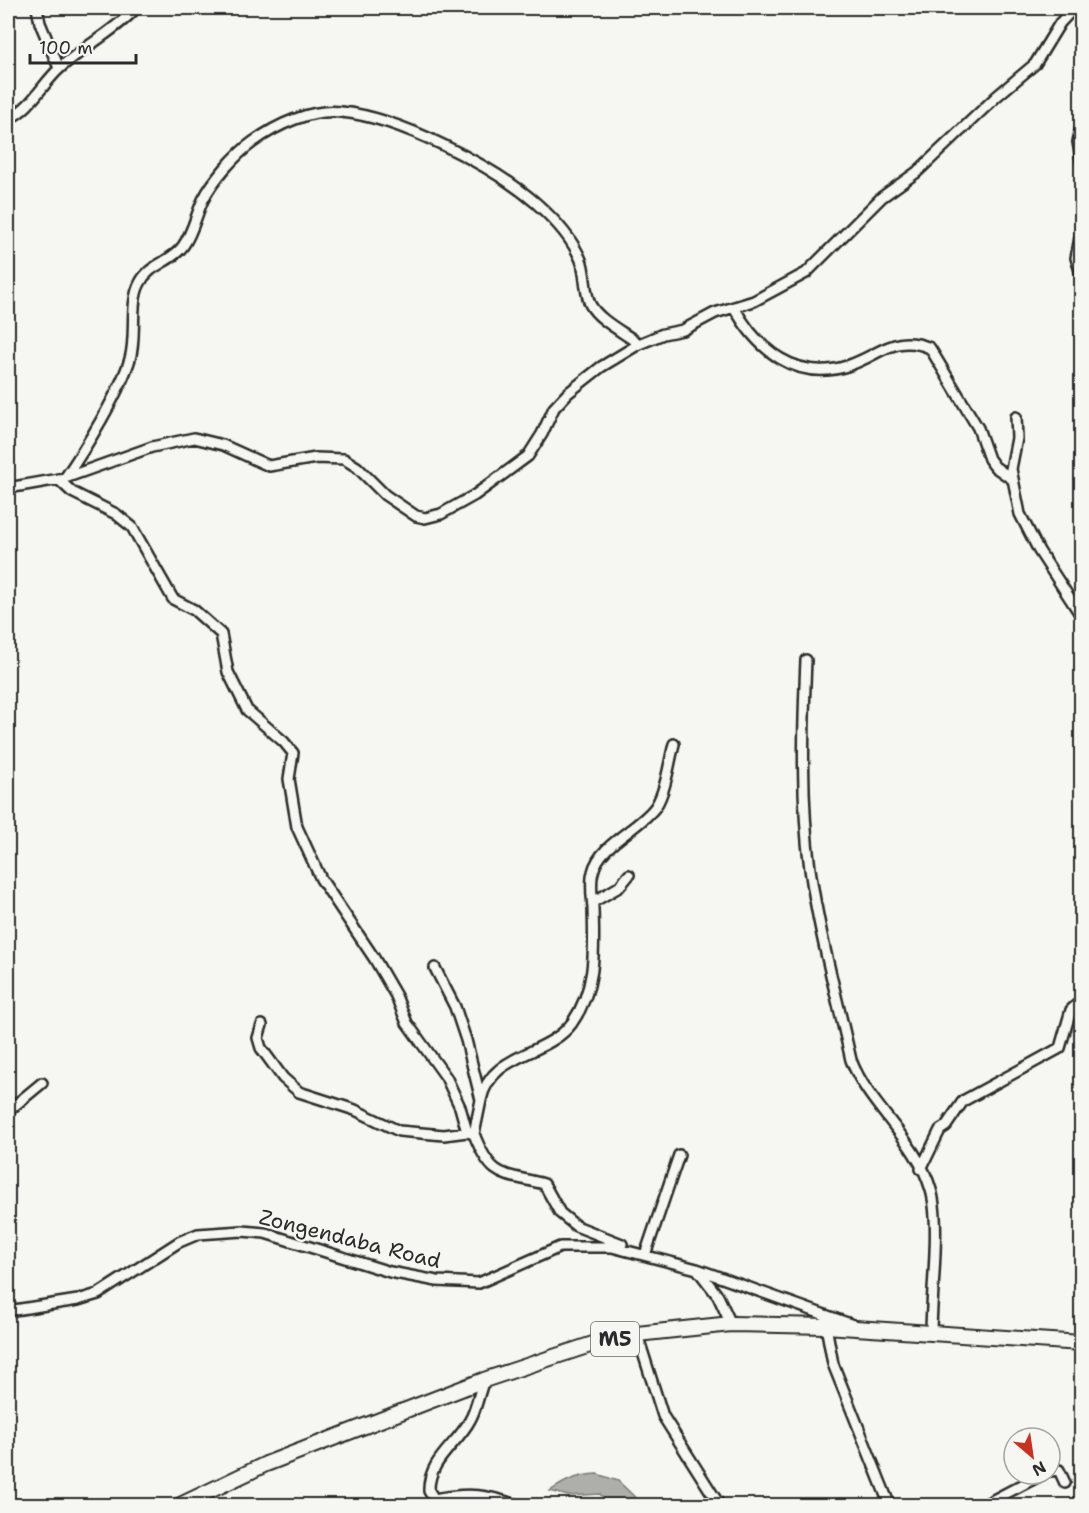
<svg xmlns="http://www.w3.org/2000/svg" width="1089" height="1513" font-family="'Shantell Sans',sans-serif">
<style>
.water{fill:#aeaeab;stroke:#7a7a78;stroke-width:1.5}
.lines{fill:none;stroke-linecap:round;stroke-linejoin:round}
.minor-casing{stroke:#2b2b2b;stroke-width:14}
.highway-casing{stroke:#2b2b2b;stroke-width:18}
.minor{stroke:#f6f6f2;stroke-width:9}
.highway{stroke:#f6f6f2;stroke-width:14}
.labels{text-anchor:middle;stroke-width:4.5;stroke-linejoin:round;paint-order:stroke}
.shield{fill:#f6f6f2;stroke:#686867;stroke-width:1.5}
.shield-label{font-size:20px;font-weight:bold;fill:#2b2b2b}
.street-label{font-size:21px;fill:#2b2b2b;stroke:#f6f6f2}
</style>
<rect width="100%" height="100%" fill="#f6f6f2"/>
<filter id="ink" filterUnits="userSpaceOnUse"><feTurbulence type="fractalNoise" baseFrequency=".0167" numOctaves="2"/><feDisplacementMap in="SourceGraphic" scale="12" xChannelSelector="R" yChannelSelector="G"/><feConvolveMatrix kernelMatrix="1 2 1 2 8 2 1 2 1" color-interpolation-filters="sRGB"/></filter>
<g filter="url(#ink)">
<!-- water -->
<path class="water" d="M 597,1474 L 618,1481 L 643,1505 L 608,1505 L 600,1494 L 568,1496 L 550,1491 C 566,1480 578,1475 597,1474 Z"/>
<g class="lines">
<defs>
<path id="minor" d="M 37,8 L 40,23 L 59,68
M 8,119 C 32,108 41,85 60,68 C 84,46 114,32 136,8
M 1082,123 L 1078,142 L 1082,165
M 1082,228 L 1076,258 L 1082,277
M 734,307 C 757,350 797,382 847,366 C 879,356 894,333 930,348 L 978,428 L 989,459 L 995,467 L 1012,479
M 1016,417 L 1017,438 L 1011,469 L 1020,514 L 1039,551 L 1082,617
M 65,478 C 85,449 120,392 130,359 C 137,336 129,303 140,283 C 149,264 172,262 183,246 C 193,232 196,215 203,200 C 213,180 235,155 253,142 C 278,124 311,109 341,112 C 399,117 493,166 536,203 C 553,218 572,238 581,260 C 586,273 584,290 590,304 C 598,320 625,333 639,344
M 58,479 L 72,492 L 116,514 L 132,527 L 173,599 L 194,610 L 221,634 L 228,672 L 247,710 L 284,742 L 293,753 L 289,779 L 297,827 L 321,879 L 374,958 L 396,996 L 407,1023 L 446,1077 L 460,1107 L 467,1132
M 8,488 L 65,478 L 152,447 L 194,438 L 223,445 L 269,466 L 316,458 L 344,459 L 357,467 L 385,495 L 416,516 L 425,518 L 441,514 L 475,495 L 528,456 L 542,434 L 554,408 L 568,393 L 601,367 L 639,344 L 663,334 L 683,330 L 715,313 L 754,301 L 806,273 L 882,197 L 917,172 L 997,96 L 1035,64 L 1060,23 L 1074,8
M 806,660 C 803,730 801,800 810,869 C 819,933 837,997 851,1060 C 869,1107 917,1140 931,1190 C 941,1223 931,1295 931,1333
M 593,902 L 619,887 L 629,875
M 435,968 L 455,1007 L 466,1040 L 481,1100 L 474,1134
M 262,1025 L 258,1038 L 261,1048 L 283,1078 L 299,1092 L 355,1110 L 399,1131 L 444,1135 L 467,1132 L 474,1134 C 492,1180 502,1173 544,1184 L 560,1213 L 576,1226 L 622,1244
M 481,1100 C 491,1052 547,1057 572,1023 C 597,987 594,950 593,908 C 592,897 590,882 593,872 C 600,843 640,829 656,806 C 666,790 669,763 674,744
M 8,1111 L 42,1083
M 921,1169 L 940,1130 L 946,1126 L 963,1101 L 1060,1048 L 1071,1010 L 1082,1000
M 645,1255 L 679,1155
M 697,1269 L 853,1325
M 8,1311 L 78,1300 L 98,1294 L 179,1242 L 198,1234 L 242,1231 L 265,1233 L 390,1272 L 437,1281 L 479,1283 L 560,1247 L 612,1247 L 697,1269 L 718,1296 L 731,1324
M 826,1326 L 833,1364 L 890,1506
M 637,1334 L 663,1416 L 720,1506
M 484,1380 C 479,1392 477,1408 470,1420 C 457,1445 428,1460 429,1491 L 434,1499 C 472,1492 485,1495 521,1506
M 1050,1471 L 1059,1470 L 1065,1483
M 982,1506 L 1043,1474"/>
<path id="highway" d="M 178,1506 L 266,1464 L 484,1380 L 593,1344 L 637,1334 L 731,1324 L 826,1326 L 1082,1343"/>
</defs>
<!-- minor casing -->
<use href="#minor" class="minor-casing"/>
<!-- highway casing -->
<use href="#highway" class="highway-casing"/>
<!-- minor -->
<use href="#minor" class="minor"/>
<!-- highway -->
<use href="#highway" class="highway"/>
</g>
</g>
<g class="labels">
<!-- shield labels -->
<rect class="shield" x="591" y="1322" width="48" height="34" rx="4.5"/>
<g class="shield-label">
<text x="615" y="1346">M5</text>
</g>
<!-- street labels -->
<g class="street-label">
<text transform="translate(350 1239) rotate(14)" y="7">Zongendaba Road</text>
</g>
</g>
<!-- margin -->
<rect width="1089" height="1513" fill="none" stroke="#f6f6f2" stroke-width="30"/>
<rect x="15" y="15" width="1059" height="1483" fill="none" stroke="#2b2b2b" stroke-width="2" filter="url(#ink)"/>
<!-- north arrow -->
<g transform="translate(1032 1456) rotate(151)"><circle r="28" fill="#f6f6f2" stroke="#a5a5a2" stroke-width="1.5"/>
<path d="M0-4.5L10 22L0 15L-10 22Z" fill="#c8321e"/>
<text y="-9" font-size="16" font-weight="bold" text-anchor="middle" fill="#2b2b2b">N</text>
</g>
<!-- scale -->
<path d="M30 54v9h106v-9" fill="none" stroke="#2b2b2b" stroke-width="3"/>
<text x="39" y="54" font-size="18" fill="#2b2b2b" stroke="#f6f6f2" stroke-width="4.5" paint-order="stroke">100 m</text>
</svg>
